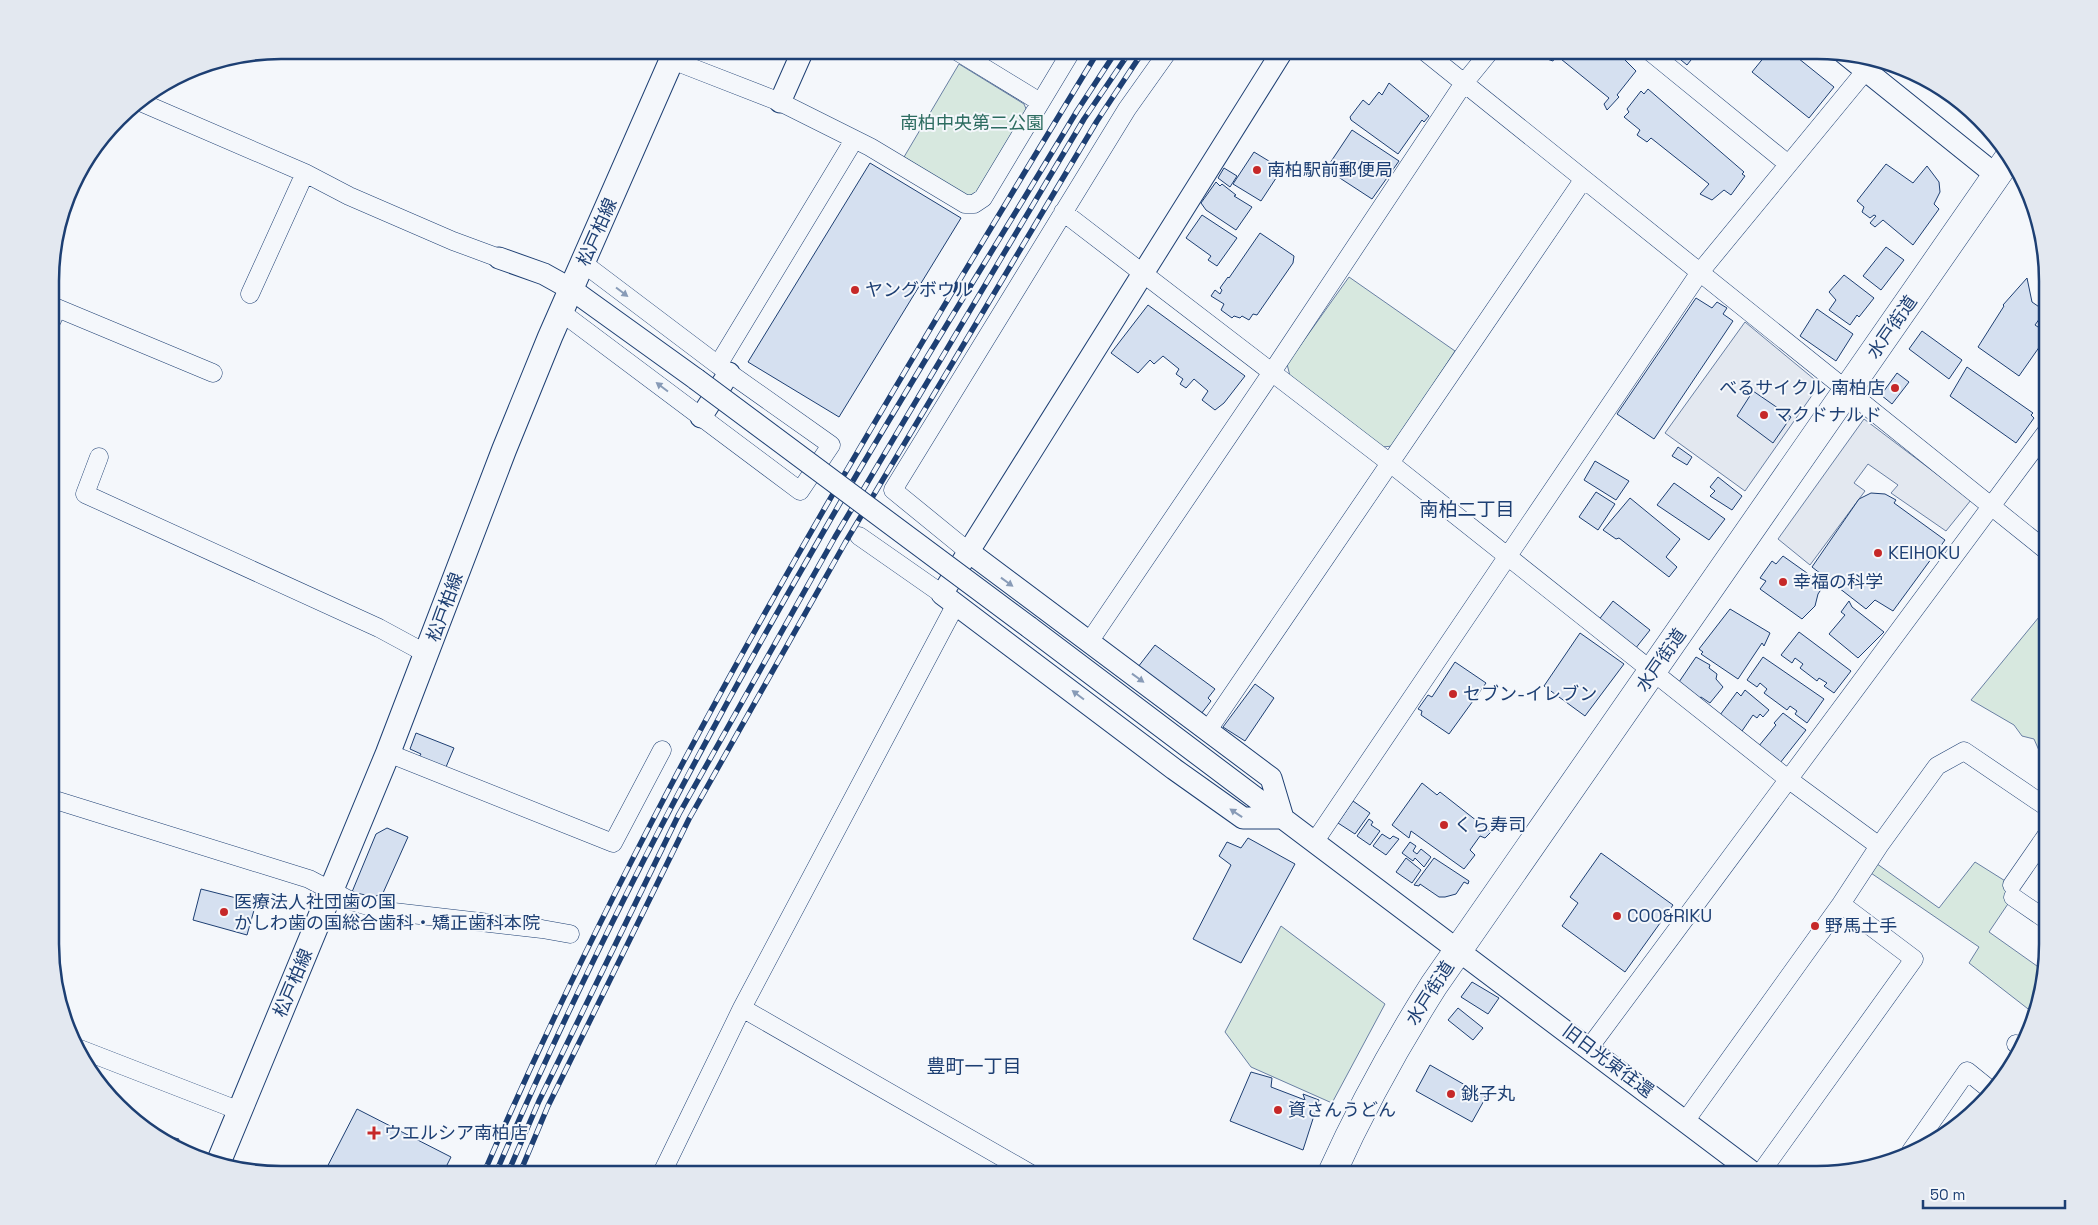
<svg xmlns="http://www.w3.org/2000/svg" width="2098" height="1225" font-family="'Space Grotesk','Noto Sans JP',sans-serif">
<style>
.green{fill:#d7e8df;stroke:#687fa3}
.parking{fill:#e3e8f0;stroke:#687fa3}
.building{fill:#d5e0f0;stroke:#1d3f73}
.lines{fill:none;stroke-linecap:round;stroke-linejoin:round}
.minor-casing{stroke:#1d3f73;stroke-width:19}
.tertiary-casing{stroke:#1d3f73;stroke-width:23}
.secondary-casing{stroke:#1d3f73;stroke-width:26}
.trunk-casing{stroke:#1d3f73;stroke-width:29}
.minor{stroke:#f4f7fb;stroke-width:18}
.tertiary{stroke:#f4f7fb;stroke-width:21}
.secondary{stroke:#f4f7fb;stroke-width:24}
.trunk{stroke:#f4f7fb;stroke-width:28}
.rail-casing{stroke:#1d3f73;stroke-width:5.5}
.rail{stroke:#f4f7fb;stroke-width:4;stroke-dasharray:11;stroke-linecap:butt}
.tertiary-bridge-casing{stroke:#1d3f73;stroke-width:23;stroke-linecap:butt}
.tertiary-bridge{stroke:#f4f7fb;stroke-width:21}
.oneway{fill:#889bb7}
.poi-dot{fill:#c62828;stroke:#f4f7fb;stroke-width:2}
.labels{text-anchor:middle;stroke-width:4;stroke-linejoin:round;paint-order:stroke}
.park-label{font-size:18px;fill:#2c6c60;stroke:#f4f7fb}
.poi-label{font-size:18px;fill:#1d3f73;stroke:#f4f7fb;text-anchor:start}
.street-label{font-size:18px;fill:#1d3f73;stroke:#f4f7fb}
.neighbourhood-label{font-size:19px;fill:#1d3f73;stroke:#f4f7fb}
.rim{fill:none;stroke:#1d3f73;stroke-width:2.5}
</style>
<rect width="100%" height="100%" fill="#f4f7fb"/>
<!-- green -->
<path class="green" d="M 959,64 L 1024,104 L 1027,111 L 977,194 L 967,196 L 904,157 Z
M 1349,277 L 1455,351 L 1393,446 L 1382,447 L 1290,376 L 1287,364 Z
M 2048,606 L 2048,758 L 2041,755 L 2034,739 L 2022,736 L 2014,725 L 1971,700 Z
M 1873,861 L 1939,908 L 1975,862 L 2018,889 L 1989,932 L 2044,971 L 2032,1012 L 1969,963 L 1979,947 L 1868,871 Z
M 1281,926 L 1385,1004 L 1332,1103 L 1251,1067 L 1225,1032 Z"/>
<!-- parking -->
<path class="parking" d="M 1745,322 L 1820,384 L 1745,491 L 1665,433 Z
M 1864,419 L 1971,500 L 1946,531 L 1891,493 L 1898,485 L 1868,464 L 1854,483 L 1865,491 L 1810,565 L 1778,539 Z"/>
<!-- building -->
<path class="building" d="M 1551,50 L 1612,50 L 1619,54 L 1636,71 L 1617,95 L 1619,97 L 1607,110 L 1604,104 L 1609,98 L 1556,55 L 1553,61 L 1547,59 L 1546,56 Z
M 1669,50 L 1699,50 L 1687,65 Z
M 1770,50 L 1788,50 L 1834,87 L 1809,118 L 1752,72 Z
M 1389,83 L 1429,116 L 1424,122 L 1422,120 L 1398,154 L 1351,120 L 1350,117 L 1363,100 L 1369,105 L 1379,92 L 1382,95 Z
M 1648,89 L 1744,172 L 1742,174 L 1745,176 L 1731,195 L 1724,190 L 1712,200 L 1700,194 L 1709,184 L 1651,138 L 1647,142 L 1637,135 L 1640,130 L 1624,117 L 1629,112 L 1627,109 L 1641,91 L 1644,94 Z
M 1352,130 L 1399,161 L 1372,199 L 1326,169 Z
M 1254,152 L 1282,169 L 1261,201 L 1233,184 Z
M 870,163 L 961,218 L 839,417 L 748,362 Z
M 1886,164 L 1913,183 L 1927,166 L 1939,182 L 1940,192 L 1934,204 L 1939,209 L 1913,245 L 1883,220 L 1875,227 L 1870,223 L 1876,216 L 1874,215 L 1870,218 L 1862,212 L 1864,207 L 1857,201 Z
M 1224,168 L 1237,176 L 1230,187 L 1218,178 Z
M 1216,182 L 1220,186 L 1222,184 L 1236,195 L 1234,196 L 1252,207 L 1236,230 L 1206,210 L 1201,203 Z
M 1202,215 L 1237,238 L 1217,266 L 1208,260 L 1211,256 L 1186,238 Z
M 1260,233 L 1294,256 L 1293,263 L 1257,315 L 1253,314 L 1249,320 L 1242,316 L 1240,318 L 1234,316 L 1232,318 L 1221,310 L 1224,304 L 1211,296 L 1215,290 L 1220,294 L 1222,290 L 1220,288 L 1228,277 L 1229,278 Z
M 1886,247 L 1904,260 L 1881,290 L 1863,276 Z
M 1844,275 L 1874,298 L 1859,317 L 1857,315 L 1850,325 L 1829,310 L 1836,300 L 1829,292 Z
M 2027,278 L 2032,302 L 2045,311 L 2035,325 L 2047,333 L 2047,336 L 2019,376 L 1978,347 L 2004,306 L 2003,305 Z
M 1696,298 L 1712,308 L 1717,302 L 1727,308 L 1723,314 L 1733,321 L 1654,439 L 1617,414 Z
M 1148,305 L 1245,376 L 1224,403 L 1215,410 L 1202,400 L 1208,391 L 1194,379 L 1186,388 L 1180,384 L 1183,379 L 1176,374 L 1179,369 L 1163,356 L 1154,364 L 1150,360 L 1138,373 L 1111,353 Z
M 1817,309 L 1853,334 L 1836,361 L 1800,336 Z
M 1922,331 L 1962,360 L 1949,379 L 1909,349 Z
M 1967,367 L 2033,413 L 2031,415 L 2034,418 L 2016,443 L 1950,396 Z
M 1897,373 L 1909,382 L 1892,404 L 1881,395 Z
M 1753,391 L 1791,417 L 1773,443 L 1737,416 Z
M 1678,447 L 1692,457 L 1687,465 L 1672,456 Z
M 1595,461 L 1629,481 L 1616,500 L 1584,480 Z
M 1718,477 L 1742,496 L 1732,510 L 1710,496 L 1715,491 L 1710,487 Z
M 1674,483 L 1725,519 L 1709,540 L 1657,505 Z
M 1596,492 L 1615,504 L 1598,530 L 1579,517 Z
M 1871,493 L 1885,494 L 1896,500 L 1894,503 L 1945,540 L 1893,611 L 1875,600 L 1866,609 L 1812,567 L 1859,499 Z
M 1630,498 L 1680,539 L 1666,557 L 1677,567 L 1669,577 L 1619,538 L 1616,539 L 1603,530 Z
M 1783,556 L 1814,578 L 1819,579 L 1824,585 L 1818,594 L 1815,606 L 1802,619 L 1760,589 L 1766,581 L 1760,578 L 1772,561 L 1776,564 Z
M 1613,601 L 1650,630 L 1635,649 L 1598,621 Z
M 1849,601 L 1852,607 L 1884,632 L 1858,658 L 1829,634 L 1845,615 L 1841,612 Z
M 1730,609 L 1770,633 L 1764,646 L 1762,643 L 1738,679 L 1701,654 L 1703,652 L 1699,649 Z
M 1799,632 L 1851,671 L 1834,693 L 1824,686 L 1827,683 L 1819,678 L 1817,681 L 1800,668 L 1803,664 L 1795,658 L 1792,663 L 1781,655 Z
M 1580,633 L 1624,664 L 1585,716 L 1544,686 Z
M 1155,645 L 1215,689 L 1208,698 L 1211,701 L 1201,714 L 1138,667 Z
M 1696,657 L 1710,665 L 1709,668 L 1717,674 L 1716,679 L 1723,687 L 1710,703 L 1701,697 L 1698,699 L 1679,682 Z
M 1763,657 L 1824,699 L 1807,723 L 1795,714 L 1797,711 L 1790,706 L 1787,710 L 1764,693 L 1767,689 L 1760,683 L 1757,687 L 1747,680 Z
M 1455,662 L 1486,683 L 1449,734 L 1421,715 L 1422,711 L 1418,709 L 1428,695 L 1432,697 Z
M 1255,684 L 1274,698 L 1245,741 L 1223,727 Z
M 1745,690 L 1769,710 L 1763,717 L 1760,714 L 1757,718 L 1753,715 L 1742,731 L 1720,715 L 1737,692 L 1741,696 Z
M 1783,713 L 1806,730 L 1780,763 L 1758,747 L 1776,725 L 1774,723 Z
M 416,733 L 454,748 L 446,767 L 419,757 L 421,754 L 410,749 Z
M 1422,783 L 1437,795 L 1440,792 L 1491,832 L 1485,838 L 1480,836 L 1470,850 L 1475,855 L 1464,869 L 1411,831 L 1409,838 L 1392,825 Z
M 1353,801 L 1370,813 L 1355,834 L 1338,823 Z
M 1369,819 L 1373,822 L 1371,825 L 1380,831 L 1370,845 L 1357,836 Z
M 387,828 L 408,837 L 383,893 L 374,897 L 352,892 L 376,834 Z
M 1382,834 L 1390,839 L 1393,836 L 1399,839 L 1386,855 L 1373,846 Z
M 1248,838 L 1295,864 L 1241,963 L 1193,939 L 1231,865 L 1219,856 L 1227,842 L 1241,848 Z
M 1410,842 L 1416,846 L 1413,851 L 1417,854 L 1421,849 L 1431,857 L 1424,867 L 1415,858 L 1413,861 L 1402,853 Z
M 1601,853 L 1673,905 L 1625,972 L 1562,926 L 1578,903 L 1570,897 Z
M 1406,858 L 1421,870 L 1412,883 L 1396,872 Z
M 1434,858 L 1469,881 L 1468,884 L 1464,882 L 1456,894 L 1445,897 L 1439,897 L 1420,884 L 1419,886 L 1414,885 Z
M 201,889 L 256,903 L 247,935 L 193,920 Z
M 1472,982 L 1499,998 L 1488,1014 L 1461,997 Z
M 1458,1008 L 1483,1028 L 1473,1040 L 1448,1020 Z
M 1430,1065 L 1486,1097 L 1472,1122 L 1416,1091 Z
M 1251,1072 L 1272,1078 L 1271,1087 L 1305,1100 L 1303,1094 L 1319,1100 L 1303,1150 L 1230,1121 Z
M 357,1109 L 451,1157 L 442,1175 L 323,1175 Z
M 152,1132 L 179,1139 L 176,1149 L 165,1144 Z"/>
<g class="lines">
<defs>
<path id="minor" d="M 955,50 L 1040,102
M 1423,50 L 2047,551
M 1648,50 L 1788,164
M 672,60 L 780,102 L 870,147 L 965,204 L 974,204 L 983,198 L 1072,50
M 138,101 L 305,173 L 349,196 L 453,241 L 499,258
M 1063,212 L 1390,463 L 1788,779 L 1879,846 L 1841,904 L 1686,1120
M 250,294 L 305,173
M 561,312 L 800,491 L 831,445 L 718,365 L 583,263
M 52,320 L 57,308 L 213,373
M 718,365 L 854,140
M 99,457 L 85,494 L 379,628 L 427,654
M 859,536 L 942,594
M 969,552 L 893,490 L 1127,109 L 1169,50
M 1089,642 L 1272,372 L 1464,83 L 1491,50
M 1208,730 L 1583,180
M 388,753 L 613,843 L 662,750
M 52,799 L 309,879 L 351,901 L 385,911 L 542,929 L 570,934
M 1315,841 L 1700,272 L 1876,58
M 1879,846 L 1937,766 L 1964,751 L 2048,808
M 2012,885 L 2048,833
M 2013,897 L 2048,921
M 742,1008 L 1033,1175
M 2016,1044 L 2021,1048
M 1589,1048 L 2047,431
M 80,1049 L 240,1111
M 1911,1151 L 1967,1071 L 1993,1092
M 661,1175 L 742,1008 L 956,604
M 1759,1175 L 1914,959 L 1841,904"/>
<path id="tertiary" d="M 1844,53 L 1997,176
M 780,102 L 803,50
M 499,258 L 544,274 L 571,289 L 696,379
M 701,417 L 729,373
M 969,552 L 1271,778 L 1283,818 L 1243,818 L 1174,769 L 942,594 L 1283,50
M 1029,627 L 1756,1175"/>
<path id="secondary" d="M 217,1166 L 388,753 L 504,450 L 550,337 L 676,50"/>
<path id="trunk" d="M 1331,1175 C 1362,1106 1394,1048 1434,985 L 2010,156"/>
</defs>
<!-- minor casing -->
<use href="#minor" class="minor-casing"/>
<!-- tertiary casing -->
<use href="#tertiary" class="tertiary-casing"/>
<!-- secondary casing -->
<use href="#secondary" class="secondary-casing"/>
<!-- trunk casing -->
<use href="#trunk" class="trunk-casing"/>
<!-- minor -->
<use href="#minor" class="minor"/>
<!-- tertiary -->
<use href="#tertiary" class="tertiary"/>
<!-- secondary -->
<use href="#secondary" class="secondary"/>
<!-- trunk -->
<use href="#trunk" class="trunk"/>
<defs>
<path id="rail" d="M 483,1175 C 652,782 877,415 1099,50
M 495,1175 C 590,953 704,738 825,529 C 906,388 993,251 1077,111 L 1117,50
M 507,1175 L 539,1101 L 679,814 L 835,537 L 1084,119 L 1131,50
M 519,1175 L 548,1106 L 689,819 L 845,543 L 1097,121 L 1144,50"/>
</defs>
<!-- rail casing -->
<use href="#rail" class="rail-casing"/>
<!-- rail -->
<use href="#rail" class="rail"/>
<defs>
<path id="tertiary-bridge" d="M 696,379 L 1029,627"/>
</defs>
<!-- tertiary-bridge casing -->
<use href="#tertiary-bridge" class="tertiary-bridge-casing"/>
<!-- tertiary-bridge -->
<use href="#tertiary-bridge" class="tertiary-bridge"/>
</g>
<!-- one-way arrows -->
<defs><path id="oneway-solid" d="M-6-.8H1V-3.2L6.5 0L1 3.2V.8H-6Z" transform="scale(1.25)"/></defs>
<g class="oneway">
<use href="#oneway-solid" transform="translate(622 292) rotate(37)"/>
<use href="#oneway-solid" transform="translate(662 387) rotate(-143)"/>
<use href="#oneway-solid" transform="translate(1007 582) rotate(36)"/>
<use href="#oneway-solid" transform="translate(1138 678) rotate(36)"/>
<use href="#oneway-solid" transform="translate(1078 695) rotate(-143)"/>
<use href="#oneway-solid" transform="translate(1236 813) rotate(-146)"/>
</g>
<!-- markers -->
<g class="poi-dot">
<circle cx="1257" cy="170" r="5"/>
<circle cx="855" cy="290" r="5"/>
<circle cx="1895" cy="388" r="5"/>
<circle cx="1764" cy="415" r="5"/>
<circle cx="1878" cy="553" r="5"/>
<circle cx="1783" cy="582" r="5"/>
<circle cx="1453" cy="694" r="5"/>
<circle cx="1444" cy="825" r="5"/>
<circle cx="224" cy="912" r="5"/>
<circle cx="1617" cy="916" r="5"/>
<circle cx="1815" cy="926" r="5"/>
<circle cx="1451" cy="1094" r="5"/>
<circle cx="1278" cy="1110" r="5"/>
<path d="M371.5 1125.5h5v5h5v5h-5v5h-5v-5h-5v-5h5z"/>
</g>
<g class="labels">
<!-- park labels -->
<g class="park-label">
<text x="972" y="129">南柏中央第二公園</text>
</g>
<!-- poi labels -->
<g class="poi-label">
<text x="1267" y="176">南柏駅前郵便局</text>
<text x="865" y="296">ヤングボウル</text>
<text x="1885" y="394" text-anchor="end">べるサイクル 南柏店</text>
<text x="1774" y="421">マクドナルド</text>
<text x="1888" y="559">KEIHOKU</text>
<text x="1793" y="588">幸福の科学</text>
<text x="1463" y="700">セブン-イレブン</text>
<text x="1454" y="831">くら寿司</text>
<text x="234" y="908">医療法人社団歯の国<tspan x="234" dy="21">かしわ歯の国総合歯科・矯正歯科本院</tspan></text>
<text x="1627" y="922">COO&amp;RIKU</text>
<text x="1825" y="932">野馬土手</text>
<text x="1461" y="1100">銚子丸</text>
<text x="1288" y="1116">資さんうどん</text>
<text x="384" y="1139">ウエルシア南柏店</text>
</g>
<!-- street labels -->
<g class="street-label">
<text transform="translate(597 232) rotate(-66)" y="6">松戸柏線</text>
<text transform="translate(1892 327) rotate(-55)" y="6">水戸街道</text>
<text transform="translate(445 607) rotate(-70)" y="6">松戸柏線</text>
<text transform="translate(1661 660) rotate(-55)" y="6">水戸街道</text>
<text transform="translate(293 983) rotate(-67)" y="6">松戸柏線</text>
<text transform="translate(1430 993) rotate(-57)" y="6">水戸街道</text>
<text transform="translate(1608 1061) rotate(37)" y="6">旧日光東往還</text>
</g>
<!-- neighbourhood labels -->
<g class="neighbourhood-label">
<text x="1467" y="516">南柏二丁目</text>
<text x="974" y="1073">豊町一丁目</text>
</g>
</g>
<!-- crop -->
<path d="M0 0H2098V1225H0ZM281 59H1817A222 222 0 0 1 2039 281V944A222 222 0 0 1 1817 1166H281A222 222 0 0 1 59 944V281A222 222 0 0 1 281 59Z" fill="#e3e8f0" fill-rule="evenodd"/>
<path class="rim" d="M281 59H1817A222 222 0 0 1 2039 281V944A222 222 0 0 1 1817 1166H281A222 222 0 0 1 59 944V281A222 222 0 0 1 281 59Z"/>
<!-- scale -->
<path d="M1923 1200v8h142v-8" fill="none" stroke="#1d3f73" stroke-width="2.5"/>
<text x="1930" y="1200" font-size="15" fill="#1d3f73" stroke="#f4f7fb" stroke-width="4" paint-order="stroke">50 m</text>
</svg>
